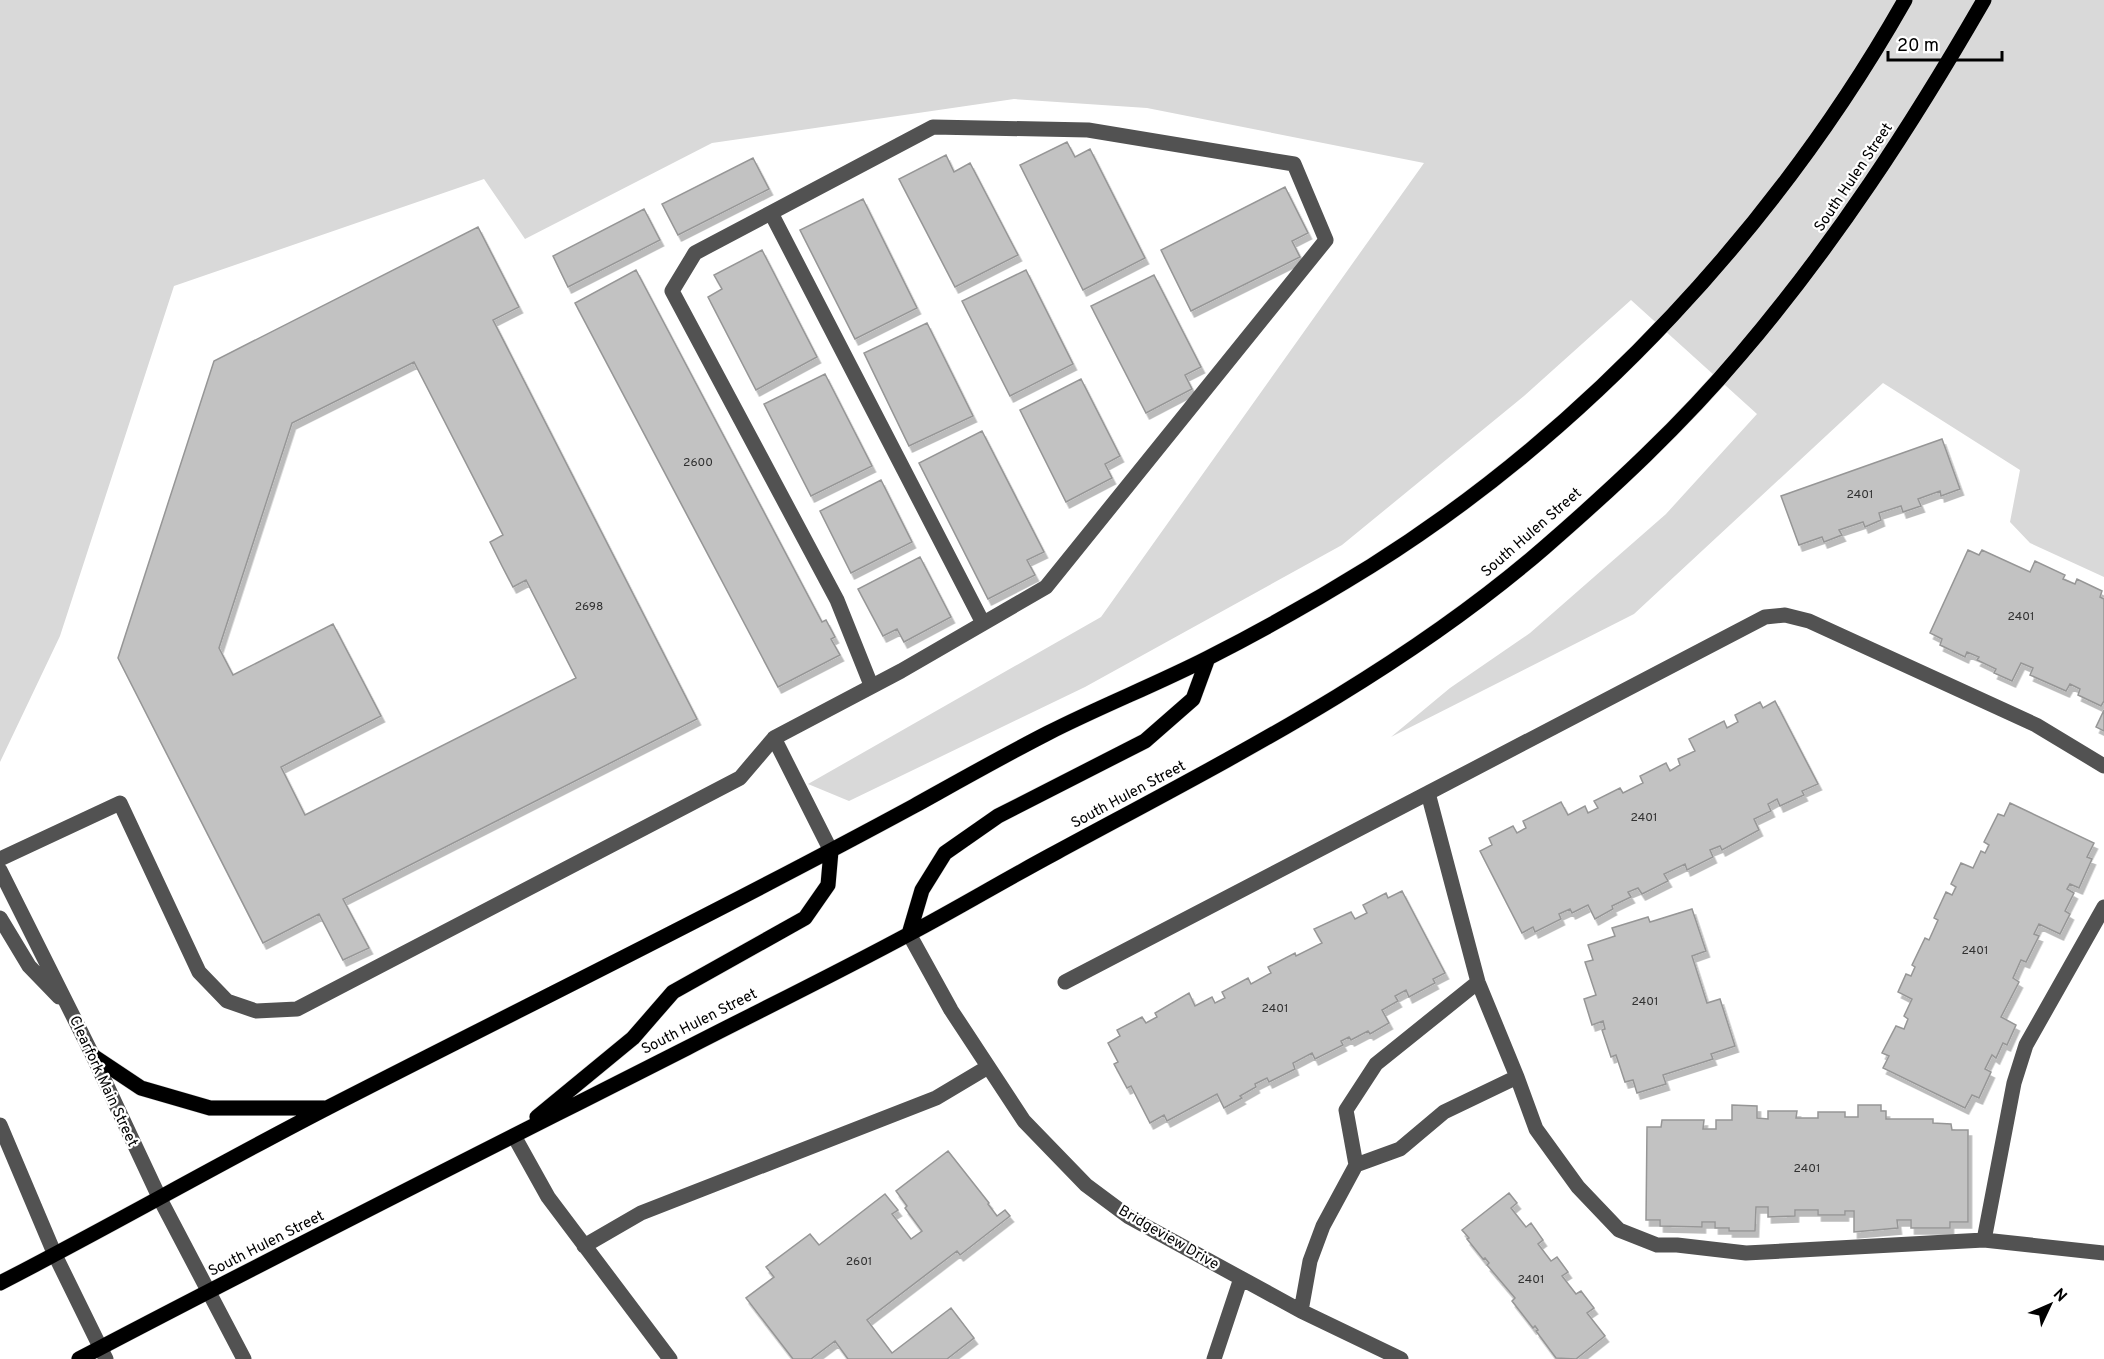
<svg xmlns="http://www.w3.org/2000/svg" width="2104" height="1359" font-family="Overpass,sans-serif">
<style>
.green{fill:#d9d9d9}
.building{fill:#c2c2c2;stroke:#969696;stroke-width:1.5;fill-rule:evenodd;filter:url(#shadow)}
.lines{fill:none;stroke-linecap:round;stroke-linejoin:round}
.major-casing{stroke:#dbdbdb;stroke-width:16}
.minor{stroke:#525252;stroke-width:15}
.major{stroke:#000;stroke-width:15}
.labels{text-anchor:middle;stroke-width:4.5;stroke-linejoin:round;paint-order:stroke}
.number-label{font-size:12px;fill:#303030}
.street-label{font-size:15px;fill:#000;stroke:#fff}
</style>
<defs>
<filter id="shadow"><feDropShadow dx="3.5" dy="6" stdDeviation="0" flood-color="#0004"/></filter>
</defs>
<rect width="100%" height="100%" fill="#fff"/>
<!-- green -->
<path class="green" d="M 0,0 L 2104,0 L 2104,577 L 2030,543 L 2010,522 L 2020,470 L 1883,383 L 1634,614 L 1391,737 L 1450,688 L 1530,633 L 1666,514 L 1757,414 L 1631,300 L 1524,396 L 1342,545 L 1085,687 L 849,801 L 808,784 L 1101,617 L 1424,163 L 1147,108 L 1014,99 L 712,143 L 525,239 L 484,179 L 174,286 L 60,636 L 0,762 Z"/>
<!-- building -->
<path class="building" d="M 1067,142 L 1075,157 L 1090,149 L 1145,258 L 1083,290 L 1020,165 Z
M 946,155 L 954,172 L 970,163 L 1018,255 L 955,287 L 899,179 Z
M 753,158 L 769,189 L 678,235 L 662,204 Z
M 1285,187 L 1308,233 L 1292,241 L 1300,257 L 1191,311 L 1161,250 Z
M 863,199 L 917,308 L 855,339 L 800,230 Z
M 644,209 L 660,240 L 568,287 L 553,256 Z
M 478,227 L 519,307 L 493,320 L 697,719 L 343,899 L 369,948 L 343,960 L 319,914 L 263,943 L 118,658 L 214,361 ZM 414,362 L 503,535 L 490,542 L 502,566 L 513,587 L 526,580 L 576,678 L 305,815 L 281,767 L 381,716 L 333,624 L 233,675 L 219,648 L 292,423 Z
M 762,250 L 817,357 L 756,390 L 708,297 L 722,289 L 714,275 Z
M 636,270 L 822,622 L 826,620 L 835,637 L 831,639 L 840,655 L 778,687 L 575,303 Z
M 1026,270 L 1073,364 L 1010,396 L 962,301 Z
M 1154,275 L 1201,367 L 1185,375 L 1192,389 L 1146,413 L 1091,306 Z
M 927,323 L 973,416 L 909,446 L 864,353 Z
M 825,374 L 872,466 L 811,496 L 764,404 Z
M 1081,379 L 1120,456 L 1105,464 L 1112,478 L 1066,502 L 1020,410 Z
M 982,431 L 1044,552 L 1027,560 L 1035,575 L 988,599 L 919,463 Z
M 1942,439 L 1960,489 L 1941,496 L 1940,491 L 1918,499 L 1921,506 L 1903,512 L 1901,506 L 1879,513 L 1881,520 L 1865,527 L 1863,522 L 1839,530 L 1842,535 L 1824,542 L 1822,537 L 1799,545 L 1781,496 Z
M 881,480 L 912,542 L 851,573 L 820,511 Z
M 1968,550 L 1979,555 L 1982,550 L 2030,572 L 2035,561 L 2065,575 L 2063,579 L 2075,584 L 2077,579 L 2102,591 L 2100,597 L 2104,599 L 2104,701 L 2101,706 L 2078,695 L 2080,689 L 2070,684 L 2066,691 L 2030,675 L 2033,668 L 2021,663 L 2012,681 L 1994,673 L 1996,669 L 1977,660 L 1979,657 L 1967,652 L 1965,657 L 1940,645 L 1942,639 L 1930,633 Z
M 920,557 L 951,617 L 904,642 L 897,629 L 883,636 L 858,589 Z
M 1775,701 L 1818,784 L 1802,791 L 1804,795 L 1780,806 L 1777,799 L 1768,804 L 1771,811 L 1754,819 L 1759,830 L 1722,850 L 1720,846 L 1710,850 L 1713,857 L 1687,870 L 1685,864 L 1664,874 L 1668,881 L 1642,894 L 1638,888 L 1628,892 L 1631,897 L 1612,906 L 1613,909 L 1595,919 L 1588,905 L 1572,913 L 1570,909 L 1559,914 L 1561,919 L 1535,932 L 1533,927 L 1522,933 L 1480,851 L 1492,845 L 1489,838 L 1513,826 L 1517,833 L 1526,828 L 1523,821 L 1561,802 L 1568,815 L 1585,806 L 1588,813 L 1598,808 L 1594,801 L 1620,788 L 1623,793 L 1643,783 L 1640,776 L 1666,763 L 1670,771 L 1680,765 L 1678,759 L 1695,751 L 1689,739 L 1724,721 L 1727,728 L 1738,722 L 1735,715 L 1760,702 L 1763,708 Z
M 2104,710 L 2104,731 L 2096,727 Z
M 2010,803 L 2094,843 L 2087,857 L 2092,859 L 2079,888 L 2070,884 L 2067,889 L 2074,893 L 2065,911 L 2070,914 L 2060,934 L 2039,924 L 2034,934 L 2039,936 L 2026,962 L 2021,960 L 2013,978 L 2019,982 L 2001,1017 L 2016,1025 L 2007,1045 L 2003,1043 L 1996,1058 L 1992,1055 L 1985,1069 L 1991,1072 L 1979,1098 L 1972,1095 L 1965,1108 L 1883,1068 L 1889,1056 L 1882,1053 L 1896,1026 L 1904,1029 L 1908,1019 L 1904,1016 L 1912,999 L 1898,992 L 1906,974 L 1911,976 L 1915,967 L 1912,965 L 1925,938 L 1929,940 L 1938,920 L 1934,918 L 1946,892 L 1952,895 L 1956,887 L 1951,884 L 1961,863 L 1973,868 L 1981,851 L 1985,853 L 1989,845 L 1984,842 L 1998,814 L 2004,816 Z
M 1402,891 L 1445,973 L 1433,979 L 1435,983 L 1409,997 L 1406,990 L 1395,996 L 1398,1001 L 1382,1010 L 1389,1023 L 1370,1034 L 1368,1031 L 1351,1040 L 1349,1037 L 1341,1041 L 1343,1045 L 1315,1059 L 1312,1053 L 1293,1063 L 1295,1069 L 1269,1082 L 1267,1078 L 1255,1084 L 1256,1087 L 1240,1096 L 1242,1098 L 1224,1108 L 1217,1094 L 1167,1121 L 1164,1115 L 1150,1123 L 1131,1086 L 1127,1088 L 1114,1064 L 1118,1062 L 1108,1043 L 1120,1036 L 1117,1030 L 1142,1017 L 1146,1023 L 1157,1017 L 1155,1013 L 1189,993 L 1195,1006 L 1212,997 L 1215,1003 L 1225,998 L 1222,992 L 1248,978 L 1251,984 L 1271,973 L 1268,967 L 1295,953 L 1296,956 L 1322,943 L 1314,929 L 1351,912 L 1355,919 L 1367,913 L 1363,905 L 1386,893 L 1388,898 Z
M 1692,909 L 1706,951 L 1692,956 L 1707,1003 L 1720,999 L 1735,1046 L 1711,1054 L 1713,1059 L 1663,1075 L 1666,1084 L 1637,1093 L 1633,1080 L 1625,1082 L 1616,1055 L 1611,1057 L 1602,1030 L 1605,1029 L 1603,1021 L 1592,1025 L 1584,999 L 1596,995 L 1585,962 L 1593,960 L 1588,945 L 1615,936 L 1612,928 L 1648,917 L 1650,922 Z
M 1732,1105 L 1757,1106 L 1757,1118 L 1768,1119 L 1768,1111 L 1797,1111 L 1796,1118 L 1818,1118 L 1818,1112 L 1845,1112 L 1845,1117 L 1858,1117 L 1858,1105 L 1881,1105 L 1881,1111 L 1886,1111 L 1886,1119 L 1933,1119 L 1933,1123 L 1951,1124 L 1952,1130 L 1968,1130 L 1968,1222 L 1950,1222 L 1950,1228 L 1911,1228 L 1911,1220 L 1897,1220 L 1898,1228 L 1854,1232 L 1854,1211 L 1845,1211 L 1845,1215 L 1818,1215 L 1818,1210 L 1795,1210 L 1795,1216 L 1768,1217 L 1768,1207 L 1756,1207 L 1755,1231 L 1729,1231 L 1729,1228 L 1715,1228 L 1715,1222 L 1702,1222 L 1702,1227 L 1660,1226 L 1660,1220 L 1646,1220 L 1647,1127 L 1661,1127 L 1662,1120 L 1704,1120 L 1703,1129 L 1716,1129 L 1716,1120 L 1732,1120 Z
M 948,1151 L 989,1203 L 988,1204 L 997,1216 L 1005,1210 L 1010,1216 L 960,1255 L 957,1251 L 867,1320 L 892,1353 L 951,1308 L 974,1338 L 947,1359 L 848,1359 L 835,1341 L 811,1359 L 793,1359 L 746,1298 L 774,1277 L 766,1267 L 810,1234 L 819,1245 L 885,1194 L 898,1210 L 892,1214 L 911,1239 L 922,1231 L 905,1208 L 907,1206 L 896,1191 Z
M 1509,1193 L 1517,1203 L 1511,1208 L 1526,1227 L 1531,1223 L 1543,1240 L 1538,1244 L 1551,1261 L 1557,1257 L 1568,1272 L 1562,1276 L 1576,1294 L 1581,1291 L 1594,1308 L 1587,1313 L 1605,1336 L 1576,1359 L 1556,1358 L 1536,1331 L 1538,1330 L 1535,1326 L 1533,1328 L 1512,1301 L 1515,1298 L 1487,1265 L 1489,1263 L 1485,1258 L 1483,1259 L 1467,1239 L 1469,1238 L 1462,1230 Z"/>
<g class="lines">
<defs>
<path id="major" d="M 909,934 L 922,890 L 945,853 L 998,816 L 1145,741 L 1193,699 L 1208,658
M 93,1056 L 141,1088 L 210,1108 L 324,1108
M 537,1117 L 633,1038 L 673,992 L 805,918 L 828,885 L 831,851
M 0,1283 C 111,1226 220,1163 331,1106 C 526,1006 722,910 914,806 C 959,781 1003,756 1048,733 C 1101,706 1155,685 1208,658 C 1263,630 1318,599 1371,566 C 1589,429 1778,224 1905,0
M 79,1359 C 280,1253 484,1151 687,1048 C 761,1010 837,973 911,933 C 960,907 1008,878 1057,852 C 1227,760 1397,675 1544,548 C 1613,488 1681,425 1740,355 C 1834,245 1912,125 1984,0"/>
</defs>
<!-- major casing -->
<use href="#major" class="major-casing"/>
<!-- minor -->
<path class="minor" d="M 771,213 L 983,623
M 2104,766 L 2036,725 L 1809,621 L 1785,615 L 1765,617 L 1428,793 L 1478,982 L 1517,1077 L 1536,1129 L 1578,1187 L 1619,1230 L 1657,1245 L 1677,1245 L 1746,1253 L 1984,1240 L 2104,1253
M 831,851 L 774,738 L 901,671 L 1046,587 L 1326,240 L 1294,164 L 1088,130 L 933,127 L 695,253 L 672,291 L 837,600 L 871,685
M 0,859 L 120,803 L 199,972 L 227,1001 L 256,1011 L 297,1009 L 740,778 L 774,738
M 0,870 L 93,1056 L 160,1199 L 244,1359
M 0,918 L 29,966 L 59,997
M 909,934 L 951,1010 L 1024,1121 L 1086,1185 L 1129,1217 L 1301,1311 L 1401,1359
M 1065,982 L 1428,793
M 0,1125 L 55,1255 L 106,1359
M 514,1136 L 548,1197 L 670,1359
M 1356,1165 L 1400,1149 L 1444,1112 L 1517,1077
M 1984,1240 L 2014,1083 L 2026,1045 L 2104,907
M 584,1246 L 641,1213 L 936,1098 L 988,1067
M 1301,1311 L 1310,1261 L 1323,1226 L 1356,1165 L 1346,1110 L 1376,1064 L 1478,982
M 1214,1359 L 1241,1278"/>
<!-- major -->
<use href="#major" class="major"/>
</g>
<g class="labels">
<!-- number labels -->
<g class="number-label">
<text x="698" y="466">2600</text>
<text x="1860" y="498">2401</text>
<text x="589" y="610">2698</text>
<text x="2021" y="620">2401</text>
<text x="1644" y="821">2401</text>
<text x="1975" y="954">2401</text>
<text x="1645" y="1005">2401</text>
<text x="1275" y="1012">2401</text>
<text x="1807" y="1172">2401</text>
<text x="859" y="1265">2601</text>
<text x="1531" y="1283">2401</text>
</g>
<!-- street labels -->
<g class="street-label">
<text transform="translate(1853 177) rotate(-56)" y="5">South Hulen Street</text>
<text transform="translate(1531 532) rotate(-41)" y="5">South Hulen Street</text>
<text transform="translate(1128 794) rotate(-28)" y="5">South Hulen Street</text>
<text transform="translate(699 1021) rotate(-27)" y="5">South Hulen Street</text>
<text transform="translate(104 1081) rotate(65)" y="5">Clearfork Main Street</text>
<text transform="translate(1169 1237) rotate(30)" y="5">Bridgeview Drive</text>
<text transform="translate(266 1243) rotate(-27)" y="5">South Hulen Street</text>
</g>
</g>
<!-- north arrow -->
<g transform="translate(2050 1305) rotate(46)" stroke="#ffffff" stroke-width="4.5" paint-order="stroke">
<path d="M0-4.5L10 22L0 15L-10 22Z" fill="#000000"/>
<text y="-9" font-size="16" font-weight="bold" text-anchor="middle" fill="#000000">N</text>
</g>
<!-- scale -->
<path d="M1888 51v9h114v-9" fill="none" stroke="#000000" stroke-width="3"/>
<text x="1897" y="51" font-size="18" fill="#000000" stroke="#ffffff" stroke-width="4.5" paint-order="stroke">20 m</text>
</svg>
